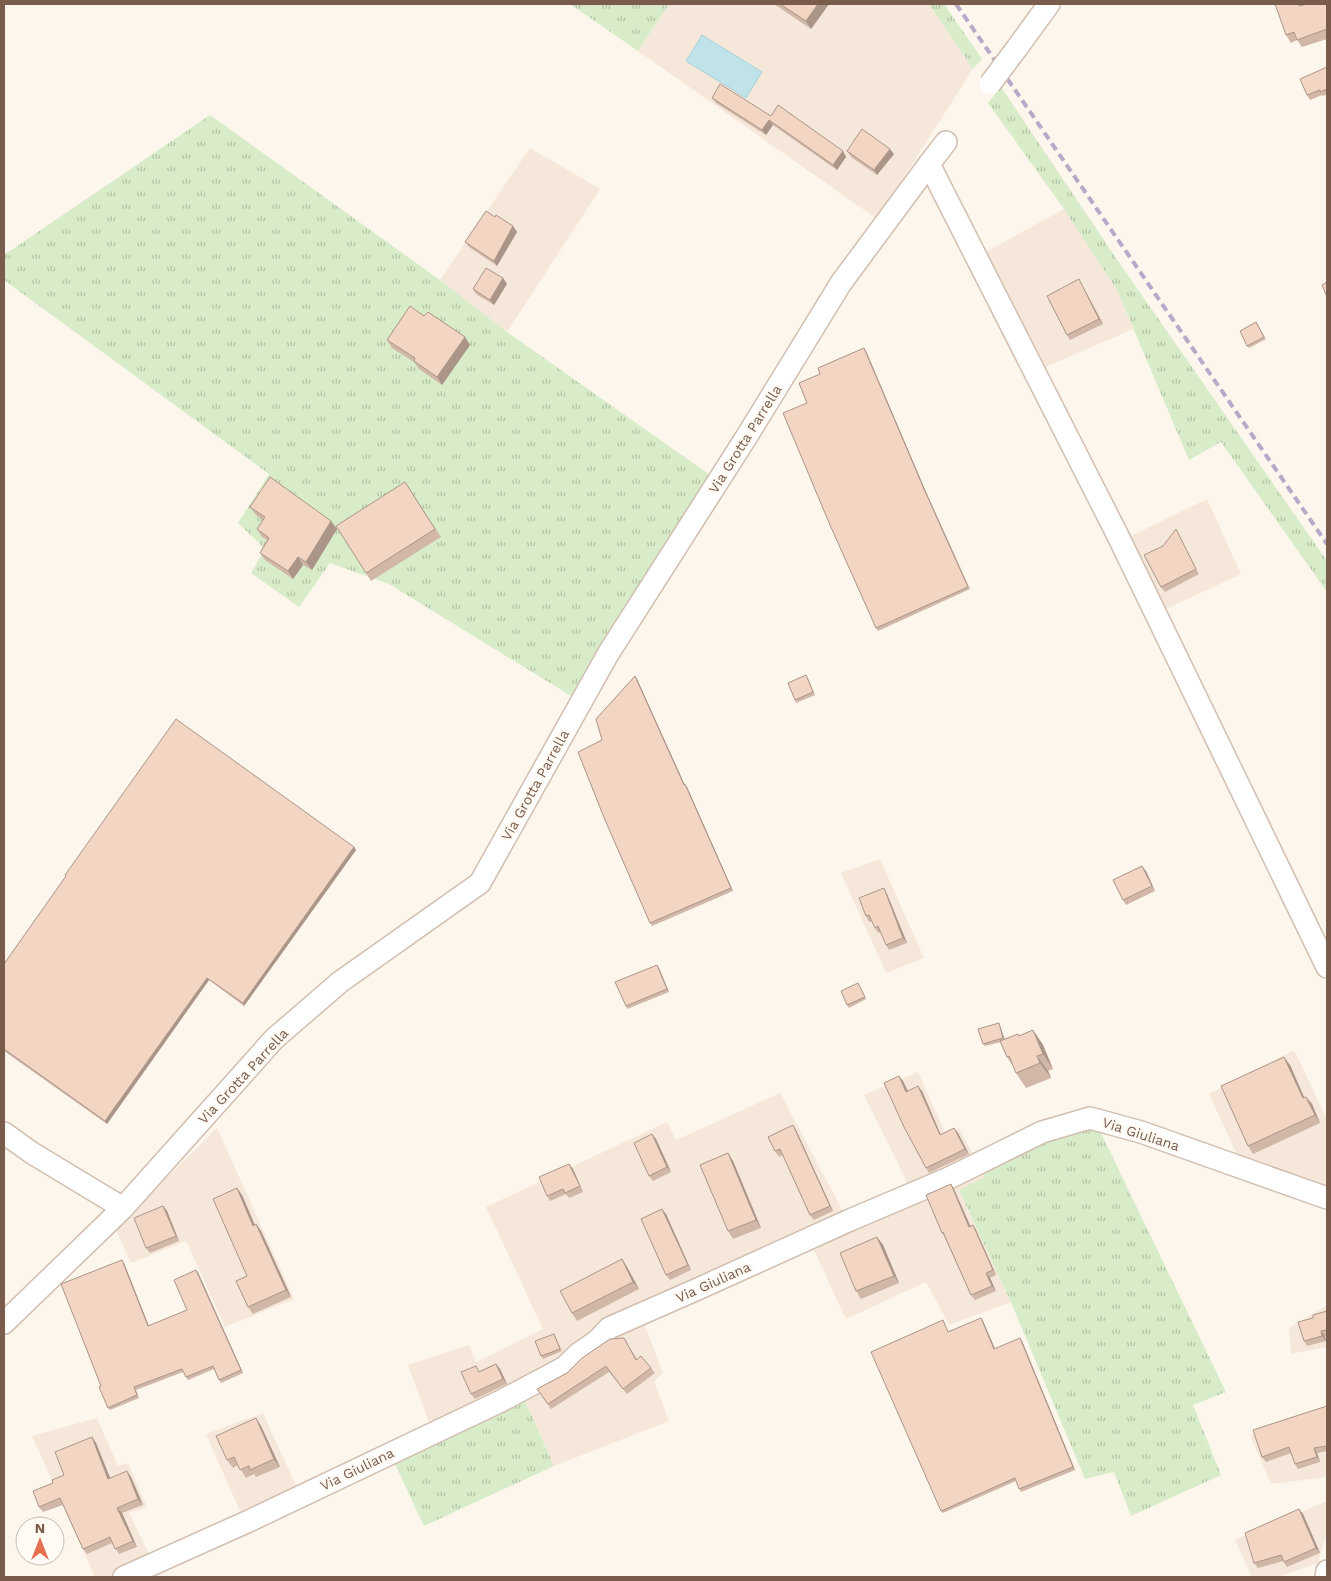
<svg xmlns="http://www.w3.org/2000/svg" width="1331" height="1581" font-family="'Work Sans',sans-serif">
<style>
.residential{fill:#f5e8da}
.grass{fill:url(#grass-tufts)}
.water{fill:#bfe3e8;stroke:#a5d3da}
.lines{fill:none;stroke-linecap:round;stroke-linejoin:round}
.minor-casing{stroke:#d1beb0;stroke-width:24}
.minor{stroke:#fff;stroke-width:21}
.rail{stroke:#b9a8c9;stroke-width:4;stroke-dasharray:8 5;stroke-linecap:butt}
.minor-bridge-casing{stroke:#d1beb0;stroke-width:24;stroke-linecap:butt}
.minor-bridge{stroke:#fff;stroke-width:21}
.wall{fill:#d1b7a8}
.shaded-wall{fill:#aa9588}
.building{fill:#f3d5c3;stroke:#aa9588}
.labels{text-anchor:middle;stroke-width:5;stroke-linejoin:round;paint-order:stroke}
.street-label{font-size:14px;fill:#7a5c4d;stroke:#fffaf3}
</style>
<defs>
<pattern id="grass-tufts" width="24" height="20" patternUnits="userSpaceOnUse" patternTransform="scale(1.25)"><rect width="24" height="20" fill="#d8ecc9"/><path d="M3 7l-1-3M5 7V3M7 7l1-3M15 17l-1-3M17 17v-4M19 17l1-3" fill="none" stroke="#b4c2a5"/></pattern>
</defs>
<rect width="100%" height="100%" fill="#fdf6ec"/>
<!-- residential -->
<path class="residential" d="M 669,4 L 929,4 L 973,69 L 877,219 L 638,51 Z
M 530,148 L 600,189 L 507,332 L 440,280 Z
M 1064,209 L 1117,290 L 1133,329 L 1041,369 L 982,254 Z
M 1207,499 L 1241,574 L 1164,610 L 1127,538 Z
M 880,859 L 924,958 L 886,973 L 841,873 Z
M 1294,1050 L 1326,1117 L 1327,1117 L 1327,1190 L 1239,1159 L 1209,1094 Z
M 918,1072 L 946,1134 L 959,1128 L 985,1177 L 959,1190 L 1011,1302 L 949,1325 L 926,1282 L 846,1319 L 812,1246 L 909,1186 L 864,1095 Z
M 780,1093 L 844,1213 L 639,1310 L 663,1373 L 654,1381 L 669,1421 L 554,1466 L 520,1388 L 431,1428 L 408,1365 L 469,1345 L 476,1362 L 543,1329 L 486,1207 L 667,1122 L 676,1140 Z
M 217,1128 L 294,1299 L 225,1327 L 186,1241 L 131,1263 L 115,1228 Z
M 1327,1305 L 1327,1347 L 1291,1354 L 1289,1328 Z
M 1327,1411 L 1327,1477 L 1271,1484 L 1250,1435 Z
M 263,1413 L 298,1490 L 243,1518 L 206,1434 Z
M 97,1418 L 118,1466 L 128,1463 L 147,1507 L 129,1513 L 150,1556 L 107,1577 L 95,1577 L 32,1436 Z
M 1327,1501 L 1327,1532 L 1318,1563 L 1278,1577 L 1252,1577 L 1235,1540 Z"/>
<!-- grass -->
<path class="grass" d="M 570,4 L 669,4 L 638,51 Z
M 929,4 L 944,4 L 982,59 L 973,69 Z
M 1001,87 L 1118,261 L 1327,561 L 1327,592 L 1221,442 L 1189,460 L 1117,290 L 1064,209 L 988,103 Z
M 210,115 L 440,280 L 507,332 L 713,477 L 576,699 L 389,584 L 330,563 L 299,607 L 251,573 L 265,549 L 238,523 L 269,474 L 4,280 L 4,255 Z
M 1080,1130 L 1100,1131 L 1226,1392 L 1193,1405 L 1221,1475 L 1131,1516 L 1114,1472 L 1085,1479 L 1011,1302 L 959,1190 L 985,1177 L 983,1172 C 1014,1155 1046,1141 1080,1130 Z
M 524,1398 L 554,1466 L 424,1526 L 393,1460 Z"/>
<!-- water -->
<path class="water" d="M 702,35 L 762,72 L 746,98 L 686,61 Z"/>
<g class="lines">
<defs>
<path id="minor" d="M 1017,48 L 1049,4
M 929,164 L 1118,536 L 1327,967
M 4,1133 L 32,1153 L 123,1208
M 4,1323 L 123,1208 L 274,1039 L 340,982 L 480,883 L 608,654 L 747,436 L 841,283 L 929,164 L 946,142
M 124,1577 L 249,1521 L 501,1401 L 565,1367 L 578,1354 L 598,1340 L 609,1328 L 700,1288 L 850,1220 L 949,1178 L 1042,1132 L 1090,1118 L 1141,1132 L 1327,1198
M 1326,1577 L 1327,1571"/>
</defs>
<!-- minor casing -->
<use href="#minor" class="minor-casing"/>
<!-- minor -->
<use href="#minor" class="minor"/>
<!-- rail -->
<path class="rail" d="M 956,4 L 1327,544"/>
<defs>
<path id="minor-bridge" d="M 990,84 L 1017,48"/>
</defs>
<!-- minor-bridge casing -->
<use href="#minor-bridge" class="minor-bridge-casing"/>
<!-- minor-bridge -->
<use href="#minor-bridge" class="minor-bridge"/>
</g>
<!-- wall -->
<path class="wall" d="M 774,4 L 829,4 L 811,29 Z
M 1327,4 L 1327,39 L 1302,47 L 1297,40 L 1291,43 L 1286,35 L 1302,5 Z
M 1327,67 L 1327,94 L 1323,96 L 1322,95 L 1310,100 L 1307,95 Z
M 712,98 L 771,116 L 843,151 L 846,157 L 837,170 L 773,125 L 766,135 L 716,103 Z
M 847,151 L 894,154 L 877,175 L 851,157 Z
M 495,217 L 513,226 L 517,232 L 497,266 L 469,247 L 465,242 Z
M 503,278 L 507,284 L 494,305 L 476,294 L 473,289 Z
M 1082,285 L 1103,324 L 1070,340 L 1067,335 Z
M 424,316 L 465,337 L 470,345 L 442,385 L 419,369 L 414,362 L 392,348 L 387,340 Z
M 1256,322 L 1266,339 L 1249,348 L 1247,346 Z
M 864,348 L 866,351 L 926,492 L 970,589 L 878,631 L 876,628 L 807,403 L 820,374 Z
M 405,482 L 441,537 L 371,581 L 366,573 Z
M 250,507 L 331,521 L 337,529 L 312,570 L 303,565 L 293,579 L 265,560 L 260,553 L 267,540 L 262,537 L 257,529 L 263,520 L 256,515 Z
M 1176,529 L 1179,535 L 1199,574 L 1165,592 L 1161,587 Z
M 808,678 L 815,695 L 796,703 L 795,700 Z
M 637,679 L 685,785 L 687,787 L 733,891 L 652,926 L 650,923 L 602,740 Z
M 354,847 L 356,850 L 244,1006 L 209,980 L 107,1124 L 4,1051 L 4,964 L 66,877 L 65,875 Z
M 1146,871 L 1155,891 L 1126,905 L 1123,900 Z
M 887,894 L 907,943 L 889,950 L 886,945 L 881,932 L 878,933 L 875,928 L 872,921 L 869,922 L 866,916 Z
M 659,968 L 669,992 L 627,1009 L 626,1006 Z
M 858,983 L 866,999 L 849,1008 L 847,1005 Z
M 1000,1026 L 1004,1039 L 1020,1036 L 1033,1030 L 1043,1045 L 1053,1069 L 1048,1071 L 1051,1078 L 1026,1088 L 1016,1073 L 1013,1066 L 1007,1057 L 1001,1042 L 985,1046 L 983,1044 Z
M 1290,1065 L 1304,1098 L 1306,1097 L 1312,1104 L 1320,1123 L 1253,1154 L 1248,1146 Z
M 903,1081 L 908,1091 L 922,1091 L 941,1135 L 954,1128 L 969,1154 L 929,1173 L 926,1168 Z
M 796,1130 L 833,1211 L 814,1220 L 810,1215 L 783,1155 L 779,1157 L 775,1151 Z
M 652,1134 L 656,1139 L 671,1172 L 653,1181 L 649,1176 Z
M 733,1161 L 761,1228 L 733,1239 L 728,1231 Z
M 569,1164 L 573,1169 L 583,1192 L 569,1198 L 566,1194 L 550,1201 L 547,1196 Z
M 954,1189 L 970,1226 L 973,1225 L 976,1230 L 996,1275 L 990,1278 L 996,1291 L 975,1300 L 971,1295 L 945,1238 L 942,1233 Z
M 242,1195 L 255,1225 L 256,1224 L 261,1231 L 291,1297 L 253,1314 L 248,1307 L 247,1276 Z
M 163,1206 L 167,1211 L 179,1241 L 150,1253 L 146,1248 Z
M 666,1214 L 691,1270 L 670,1280 L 666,1275 Z
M 877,1237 L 883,1245 L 899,1283 L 861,1299 L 856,1291 Z
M 622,1259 L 627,1267 L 639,1289 L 577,1321 L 572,1313 Z
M 124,1263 L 149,1326 L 187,1310 L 196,1270 L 243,1373 L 221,1383 L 214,1369 L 188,1380 L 183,1372 L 136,1390 L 139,1398 L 110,1410 L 108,1408 L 101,1386 Z
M 1327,1311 L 1327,1336 L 1325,1336 L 1326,1341 L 1307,1346 L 1304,1341 L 1313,1318 Z
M 943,1320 L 948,1331 L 983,1321 L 995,1349 L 1022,1341 L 1075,1470 L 1021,1492 L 1016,1481 L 943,1513 L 941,1511 Z
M 554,1334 L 562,1351 L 543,1359 L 541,1356 Z
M 624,1338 L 637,1359 L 651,1368 L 655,1373 L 627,1394 L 609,1372 L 551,1409 L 537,1389 L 567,1373 Z
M 496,1364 L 500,1369 L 507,1384 L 475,1399 L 471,1394 L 480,1371 Z
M 1327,1406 L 1327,1451 L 1317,1453 L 1320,1462 L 1298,1469 L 1295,1464 L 1291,1453 L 1266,1462 L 1262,1457 Z
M 261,1426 L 280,1467 L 256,1477 L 254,1474 L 246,1478 L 238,1465 L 233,1468 L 227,1460 Z
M 92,1437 L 96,1443 L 110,1478 L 131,1477 L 143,1505 L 122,1513 L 137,1547 L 119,1554 L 112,1543 L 87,1554 L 83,1549 L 63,1505 L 43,1512 L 39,1507 L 53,1483 L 64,1475 Z
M 1299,1509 L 1303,1514 L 1320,1553 L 1287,1567 L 1283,1561 L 1258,1568 L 1254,1563 Z"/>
<!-- shaded-wall -->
<path class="shaded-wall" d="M 818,4 L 829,4 L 811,29 L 806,21 Z
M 769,120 L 773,125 L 766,135 L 762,130 Z
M 890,149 L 894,154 L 877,175 L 874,170 Z
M 843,151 L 846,157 L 837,170 L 833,165 Z
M 513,226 L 517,232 L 497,266 L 494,261 Z
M 503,278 L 507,284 L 494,305 L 490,300 Z
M 1079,279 L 1082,285 L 1103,324 L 1099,319 Z
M 465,337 L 470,345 L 442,385 L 437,377 Z
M 864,348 L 866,351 L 926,492 L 970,589 L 924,489 Z
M 331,521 L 337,529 L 312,570 L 306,562 Z
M 298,557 L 303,565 L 293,579 L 288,571 Z
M 635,676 L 637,679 L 686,788 L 684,785 Z
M 685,784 L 687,787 L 733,891 L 731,888 Z
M 354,847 L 356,850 L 244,1006 L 243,1003 Z
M 1142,866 L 1146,871 L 1155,891 L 1152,886 Z
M 884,888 L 887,894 L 907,943 L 903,938 Z
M 657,965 L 659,968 L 669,992 L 667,989 Z
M 207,978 L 209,980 L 107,1124 L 105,1121 Z
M 999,1023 L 1000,1026 L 1005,1040 L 1003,1038 Z
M 1033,1030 L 1043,1045 L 1053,1069 L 1043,1054 Z
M 1037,1056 L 1048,1071 L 1051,1078 L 1040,1063 Z
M 1284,1057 L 1290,1065 L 1308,1106 L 1303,1098 Z
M 899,1076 L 903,1081 L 910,1096 L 906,1092 Z
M 918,1086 L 922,1091 L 943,1140 L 940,1135 Z
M 1306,1097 L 1312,1104 L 1320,1123 L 1315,1115 Z
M 793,1125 L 796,1130 L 833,1211 L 830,1206 Z
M 954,1128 L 958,1133 L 969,1154 L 965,1149 Z
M 652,1134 L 656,1139 L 671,1172 L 667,1167 Z
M 728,1153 L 733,1161 L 761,1228 L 756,1220 Z
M 569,1164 L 573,1169 L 583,1192 Z
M 951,1184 L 954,1189 L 973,1232 L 969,1227 Z
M 237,1188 L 242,1195 L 258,1233 L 253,1226 Z
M 163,1206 L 167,1211 L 179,1241 L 176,1236 Z
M 662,1209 L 666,1214 L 691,1270 L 688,1265 Z
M 256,1224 L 261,1231 L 291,1297 L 286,1290 Z
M 973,1225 L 976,1230 L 996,1275 L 993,1270 Z
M 877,1237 L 883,1245 L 899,1283 L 894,1276 Z
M 622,1259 L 627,1267 L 639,1289 L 633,1282 Z
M 122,1260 L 124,1263 L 150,1329 L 148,1326 Z
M 196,1270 L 198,1272 L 243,1373 L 241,1370 Z
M 986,1273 L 990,1278 L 996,1291 L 992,1286 Z
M 981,1318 L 983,1321 L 996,1351 L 994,1349 Z
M 1321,1331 L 1325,1336 L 1326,1341 L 1322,1336 Z
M 1020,1338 L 1022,1341 L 1075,1470 L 1073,1467 Z
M 496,1364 L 500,1369 L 507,1384 L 503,1379 Z
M 256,1418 L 261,1426 L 280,1467 L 274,1459 Z
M 92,1437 L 96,1443 L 113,1485 L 108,1479 Z
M 1314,1448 L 1317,1453 L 1320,1462 L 1317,1457 Z
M 127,1471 L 131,1477 L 143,1505 L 138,1499 Z
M 117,1508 L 122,1513 L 137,1547 L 133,1541 Z
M 1299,1509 L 1303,1514 L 1320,1553 L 1316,1548 Z"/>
<!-- building -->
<path class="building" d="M 780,4 L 818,4 L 806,21 Z
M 1275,4 L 1298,4 L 1299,6 L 1307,4 L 1327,4 L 1327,29 L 1297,40 L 1294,32 L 1286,35 Z
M 1327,67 L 1327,89 L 1320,92 L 1320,90 L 1307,95 L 1300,79 Z
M 720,84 L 771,116 L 778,105 L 843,151 L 833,165 L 769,120 L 762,130 L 712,98 Z
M 862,129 L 890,149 L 874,170 L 847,151 Z
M 486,211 L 495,217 L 496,215 L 513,226 L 494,261 L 465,242 Z
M 486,268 L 503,278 L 490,300 L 473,289 Z
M 1079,279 L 1099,319 L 1067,335 L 1047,296 Z
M 1327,282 L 1327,297 L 1322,285 Z
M 410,306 L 424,316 L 428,312 L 465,337 L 437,377 L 414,361 L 415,358 L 387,340 Z
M 1256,322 L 1264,337 L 1247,346 L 1240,331 Z
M 864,348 L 924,489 L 968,587 L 876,628 L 830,525 L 783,413 L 807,403 L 799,383 L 820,374 L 818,368 Z
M 270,477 L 331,521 L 306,562 L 298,557 L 288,571 L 260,553 L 269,538 L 257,529 L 265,517 L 250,507 Z
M 405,482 L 435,529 L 366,573 L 336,526 Z
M 1176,529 L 1196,569 L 1161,587 L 1144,555 L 1163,546 Z
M 806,675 L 813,692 L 795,700 L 788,683 Z
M 635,676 L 684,785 L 685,784 L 731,888 L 650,923 L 605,820 L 578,752 L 602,740 L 596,719 Z
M 176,719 L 354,847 L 243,1003 L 207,978 L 105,1121 L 4,1049 L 4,964 L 66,876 L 65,875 Z
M 1142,866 L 1152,886 L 1123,900 L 1113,880 Z
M 884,888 L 903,938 L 886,945 L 878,926 L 875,928 L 869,915 L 866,916 L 859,898 Z
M 657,965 L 667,989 L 626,1006 L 615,982 Z
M 858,983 L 865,997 L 847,1005 L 841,991 Z
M 999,1023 L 1003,1038 L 983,1044 L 978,1029 Z
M 1033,1030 L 1043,1054 L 1037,1056 L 1040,1063 L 1016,1073 L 1009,1056 L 1007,1057 L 1000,1041 L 1018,1034 L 1019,1036 Z
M 1284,1057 L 1303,1098 L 1306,1097 L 1315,1115 L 1248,1146 L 1221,1086 Z
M 899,1076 L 906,1092 L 918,1086 L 940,1135 L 954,1128 L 965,1149 L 926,1168 L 904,1127 L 884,1083 Z
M 793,1125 L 830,1206 L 810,1215 L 780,1149 L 775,1151 L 768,1137 Z
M 652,1134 L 667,1167 L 649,1176 L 634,1143 Z
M 728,1153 L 756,1220 L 728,1231 L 700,1165 Z
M 569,1164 L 580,1186 L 565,1193 L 563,1189 L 547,1196 L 539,1177 Z
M 951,1184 L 969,1227 L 973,1225 L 993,1270 L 986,1273 L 992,1286 L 971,1295 L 943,1232 L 942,1233 L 926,1195 Z
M 237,1188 L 253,1226 L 256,1224 L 286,1290 L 248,1307 L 236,1281 L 247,1276 L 213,1199 Z
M 163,1206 L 176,1236 L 146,1248 L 134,1218 Z
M 662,1209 L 688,1265 L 666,1275 L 641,1219 Z
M 877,1237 L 894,1276 L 856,1291 L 840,1253 Z
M 622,1259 L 633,1282 L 572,1313 L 560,1291 Z
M 122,1260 L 148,1326 L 187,1310 L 174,1280 L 196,1270 L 241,1370 L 219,1380 L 213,1366 L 186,1377 L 182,1369 L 134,1387 L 137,1395 L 108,1408 L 99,1387 L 101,1386 L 61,1284 Z
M 1327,1311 L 1327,1330 L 1321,1331 L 1322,1336 L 1304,1341 L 1298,1322 L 1313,1318 L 1313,1315 Z
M 981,1318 L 994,1349 L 1020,1338 L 1073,1467 L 1019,1489 L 1015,1478 L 941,1511 L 871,1352 L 943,1320 L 948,1332 Z
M 554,1334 L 560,1349 L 541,1356 L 535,1341 Z
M 624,1338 L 636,1360 L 641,1356 L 651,1368 L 623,1389 L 606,1366 L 548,1404 L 537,1389 L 567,1373 L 582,1358 L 610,1339 Z
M 496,1364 L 503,1379 L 471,1394 L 461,1372 L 476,1366 L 479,1372 Z
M 1327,1406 L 1327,1446 L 1314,1448 L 1317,1457 L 1295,1464 L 1289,1447 L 1262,1457 L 1253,1430 Z
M 256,1418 L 274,1459 L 250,1470 L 249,1466 L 240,1470 L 234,1457 L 227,1460 L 216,1436 Z
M 92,1437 L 108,1479 L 127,1471 L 138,1499 L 117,1508 L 133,1541 L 115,1549 L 110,1537 L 83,1549 L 60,1498 L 39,1507 L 33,1491 L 53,1483 L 52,1480 L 64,1475 L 55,1452 Z
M 1299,1509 L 1316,1548 L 1284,1562 L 1281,1555 L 1254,1563 L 1245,1533 Z"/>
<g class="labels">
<!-- street labels -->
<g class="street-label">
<text transform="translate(745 439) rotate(-58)" y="5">Via Grotta Parrella</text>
<text transform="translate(535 785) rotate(-61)" y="5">Via Grotta Parrella</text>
<text transform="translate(243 1076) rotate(-47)" y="5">Via Grotta Parrella</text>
<text transform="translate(1141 1134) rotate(18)" y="5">Via Giuliana</text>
<text transform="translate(713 1282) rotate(-24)" y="5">Via Giuliana</text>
<text transform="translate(357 1469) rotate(-26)" y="5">Via Giuliana</text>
</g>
</g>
<!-- border -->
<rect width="1331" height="1581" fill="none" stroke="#7a5c4d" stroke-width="10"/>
<!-- north arrow -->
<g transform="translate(40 1541)"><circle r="24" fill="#fffaf3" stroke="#cabbb1"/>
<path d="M0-4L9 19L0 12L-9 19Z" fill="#e76f51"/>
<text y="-8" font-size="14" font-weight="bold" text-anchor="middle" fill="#7a5c4d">N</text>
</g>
</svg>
